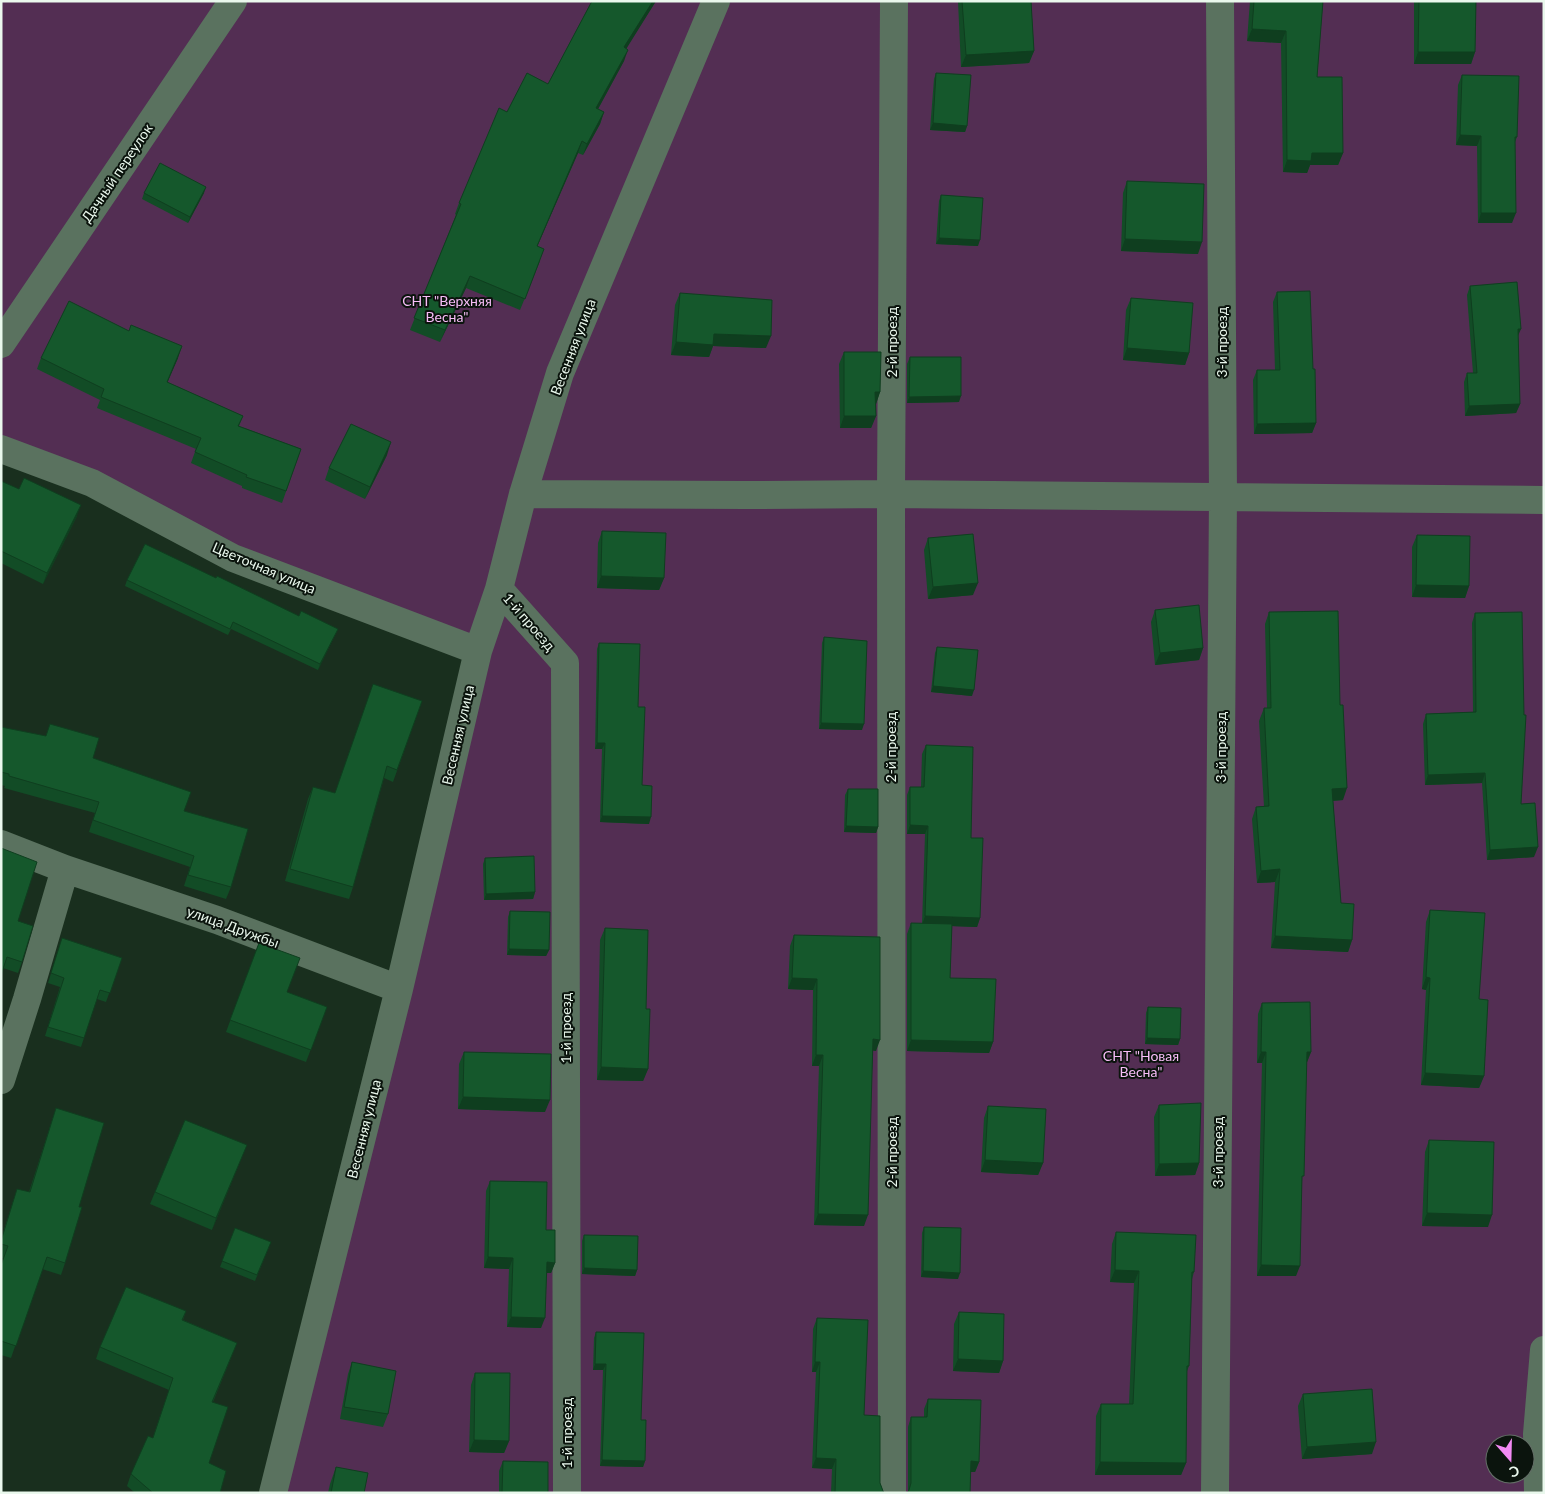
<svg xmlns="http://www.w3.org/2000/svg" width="1545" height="1494" font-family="Lato,sans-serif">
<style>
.green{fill:#532e53;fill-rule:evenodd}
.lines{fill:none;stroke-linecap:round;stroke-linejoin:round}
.minor{stroke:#5a725f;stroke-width:28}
.wall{fill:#124c26}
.shaded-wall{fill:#0f3e1f}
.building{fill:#15582c;stroke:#0f3e1f}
.labels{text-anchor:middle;stroke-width:4;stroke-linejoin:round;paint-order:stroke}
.street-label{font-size:14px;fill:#eaf8ed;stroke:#0b140d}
.park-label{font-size:14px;fill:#f8bdf8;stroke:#0b140d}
</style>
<rect width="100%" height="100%" fill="#192f1e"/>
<!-- green -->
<path class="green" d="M 1,1 L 1544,1 L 1544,1493 L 273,1493 L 478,652 L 1,449 ZM 1495,1444 L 1525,1444 L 1525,1474 L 1495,1474 Z"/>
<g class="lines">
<!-- minor -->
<path class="minor" d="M 1,344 L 233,1
M 1,449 L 92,483 L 233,558 L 478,651
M 523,494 L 746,495 L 891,494 L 1544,500
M 499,589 L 565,663 L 567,1493
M 1,844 L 65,869 L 217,920 L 399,989
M 1,1080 L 27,999 L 65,869
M 273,1493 L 399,989 L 478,651 L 499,589 L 523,494 L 560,373 L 716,1
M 892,1493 L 891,494 L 894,1
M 1215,1493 L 1223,497 L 1220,1
M 1538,1493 L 1537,1434 L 1544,1350"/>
</g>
<!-- wall -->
<path class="wall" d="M 592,1 L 656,1 L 626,48 L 624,61 L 598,109 L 604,112 L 600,124 L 583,155 L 578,153 L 537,247 L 540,261 L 520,310 L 466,288 L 440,342 L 410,330 L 456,215 L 455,214 L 459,203 L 507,112 L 548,84 Z
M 958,1 L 1031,1 L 1034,51 L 1029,63 L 961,67 Z
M 1250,1 L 1323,1 L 1317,77 L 1343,153 L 1338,165 L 1310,165 L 1307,173 L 1283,172 L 1281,43 L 1247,41 Z
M 1414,1 L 1476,1 L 1475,52 L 1471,64 L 1414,64 Z
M 936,73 L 967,126 L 965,132 L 930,130 L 934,79 Z
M 1462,75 L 1517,137 L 1515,142 L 1512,223 L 1478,223 L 1477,146 L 1456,145 L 1458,85 Z
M 1127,181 L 1198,254 L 1121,251 L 1123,193 Z
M 144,193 L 204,193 L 188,223 L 142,199 Z
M 941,195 L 978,246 L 936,244 L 939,201 Z
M 1470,286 L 1518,337 L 1520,404 L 1516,413 L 1465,416 L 1464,382 L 1467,373 L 1473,373 L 1467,295 Z
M 1277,292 L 1316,423 L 1312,433 L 1254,434 L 1253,380 L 1257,370 L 1275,370 L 1273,302 Z
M 680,293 L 766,348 L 713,346 L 709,357 L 671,355 L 675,305 Z
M 1131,298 L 1189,353 L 1185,365 L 1123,360 L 1126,310 Z
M 844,352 L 880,392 L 876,404 L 876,416 L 871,428 L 840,428 L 839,364 Z
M 910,357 L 959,402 L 907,403 L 907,364 Z
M 41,358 L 178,358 L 167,382 L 243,416 L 239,426 L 301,449 L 282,503 L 242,488 L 242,486 L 191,463 L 196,449 L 97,408 L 100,400 L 37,369 Z
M 387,455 L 365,499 L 325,480 L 329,468 Z
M 1,481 L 77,516 L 43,584 L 1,563 Z
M 602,531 L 664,578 L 659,590 L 597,588 L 598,543 Z
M 1417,535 L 1469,586 L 1465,598 L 1412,597 L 1412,547 Z
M 928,538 L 973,595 L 928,599 L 924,550 Z
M 216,578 L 299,616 L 338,629 L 318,670 L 231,629 L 228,635 L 125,586 L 127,580 Z
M 1155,610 L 1203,648 L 1199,660 L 1155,665 L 1151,622 Z
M 1269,612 L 1340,705 L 1343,800 L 1333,801 L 1341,903 L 1352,940 L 1348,952 L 1271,948 L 1275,882 L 1257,883 L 1252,819 L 1256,807 L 1264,806 L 1259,721 L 1264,708 L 1267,708 L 1265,624 Z
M 1475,613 L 1521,804 L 1534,857 L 1487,860 L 1482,783 L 1425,785 L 1423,724 L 1426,714 L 1473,712 L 1472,623 Z
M 824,637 L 862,730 L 819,729 L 822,643 Z
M 599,643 L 638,707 L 642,785 L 649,824 L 600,822 L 602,749 L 595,749 L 597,649 Z
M 937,647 L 972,696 L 931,692 L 935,653 Z
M 422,701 L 393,782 L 384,778 L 353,887 L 349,899 L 285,881 L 308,799 L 313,787 L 335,793 Z
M 50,724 L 93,758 L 184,811 L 231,887 L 226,899 L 184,886 L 190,867 L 89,832 L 95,813 L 4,788 L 5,786 L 1,785 L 1,727 L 46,736 Z
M 926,745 L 971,838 L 980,918 L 977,927 L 952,926 L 950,978 L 993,1042 L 989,1053 L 907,1051 L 907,934 L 911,923 L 922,924 L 925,834 L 907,834 L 907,795 L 910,787 L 921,787 L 922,754 Z
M 848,789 L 878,827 L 876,833 L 844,832 L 845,795 Z
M 485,858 L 535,892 L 533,899 L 484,900 L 483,864 Z
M 1430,910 L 1484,1076 L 1479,1088 L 1421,1085 L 1426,990 L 1422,989 L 1426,922 Z
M 510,911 L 549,950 L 546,956 L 507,955 L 508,917 Z
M 18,921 L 22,962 L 18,973 L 3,968 Z
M 605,928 L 646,1009 L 648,1069 L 643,1081 L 597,1080 L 600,940 Z
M 794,935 L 876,1051 L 873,1050 L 864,1226 L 814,1225 L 819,1066 L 812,1066 L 813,990 L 788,989 L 790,946 Z
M 62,938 L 122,958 L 106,1002 L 97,999 L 81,1047 L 45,1036 L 60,987 L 48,983 Z
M 259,943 L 287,992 L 327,1007 L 306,1062 L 226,1032 Z
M 1262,1003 L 1311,1052 L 1307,1062 L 1306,1062 L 1302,1182 L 1296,1276 L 1257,1276 L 1262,1063 L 1257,1063 L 1258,1014 Z
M 1148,1007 L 1180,1039 L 1178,1045 L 1145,1044 L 1146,1013 Z
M 464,1052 L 545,1112 L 458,1109 L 459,1064 Z
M 1159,1105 L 1199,1163 L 1195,1175 L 1155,1176 L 1154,1117 Z
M 988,1106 L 1043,1163 L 1038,1175 L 981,1172 L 984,1118 Z
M 56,1108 L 79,1207 L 65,1263 L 61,1275 L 42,1269 L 11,1358 L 1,1355 L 1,1264 L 3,1258 L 1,1258 L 1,1239 L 17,1189 L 29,1192 Z
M 1429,1140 L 1488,1227 L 1422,1226 L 1425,1152 Z
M 242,1157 L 212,1230 L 150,1204 L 155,1192 Z
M 490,1181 L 546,1230 L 555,1263 L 551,1273 L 546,1273 L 541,1328 L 507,1327 L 509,1269 L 484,1268 L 486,1191 Z
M 924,1227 L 958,1279 L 921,1277 L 922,1233 Z
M 235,1228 L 271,1242 L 255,1281 L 220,1267 Z
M 1116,1232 L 1194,1272 L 1192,1279 L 1189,1366 L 1187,1371 L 1186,1463 L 1181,1475 L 1095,1475 L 1096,1416 L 1101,1404 L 1129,1404 L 1134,1283 L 1110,1282 L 1112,1244 Z
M 584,1235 L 637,1270 L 635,1276 L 582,1274 L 582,1241 Z
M 186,1311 L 183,1320 L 237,1343 L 213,1402 L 209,1463 L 220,1493 L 135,1493 L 127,1486 L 131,1474 L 153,1437 L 169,1390 L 96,1359 L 100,1347 Z
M 959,1312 L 1003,1361 L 999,1373 L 953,1371 L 954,1324 Z
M 817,1318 L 864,1415 L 880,1483 L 883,1491 L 884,1493 L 831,1493 L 832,1469 L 812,1468 L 816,1372 L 812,1372 L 813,1329 Z
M 596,1332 L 645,1461 L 643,1467 L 600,1466 L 603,1370 L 593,1370 L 594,1338 Z
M 352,1362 L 388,1414 L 383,1427 L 340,1419 L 348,1374 Z
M 475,1373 L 509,1441 L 504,1453 L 469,1452 L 471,1385 Z
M 1303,1394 L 1372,1454 L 1302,1459 L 1298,1406 Z
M 928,1399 L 979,1462 L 975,1472 L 971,1472 L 908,1492 L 908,1427 L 911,1417 L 924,1417 L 924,1409 Z
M 503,1461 L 548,1493 L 499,1493 L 499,1471 Z
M 336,1467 L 364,1493 L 328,1493 L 330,1484 Z"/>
<!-- shaded-wall -->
<path class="shaded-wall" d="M 653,1 L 656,1 L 620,59 L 624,47 Z
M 1252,29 L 1286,31 L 1281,43 L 1247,41 Z
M 628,50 L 624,61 L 592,120 L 596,108 Z
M 1034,51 L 1029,63 L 961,67 L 966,55 Z
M 1418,52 L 1475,52 L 1471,64 L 1414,64 Z
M 604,112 L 600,124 L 583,155 L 587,144 Z
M 933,123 L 967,126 L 965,132 L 930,130 Z
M 1460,135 L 1481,136 L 1477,146 L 1456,145 Z
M 582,141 L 578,153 L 532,258 L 537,246 Z
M 1312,153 L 1343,153 L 1338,165 L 1310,165 L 1307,173 L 1283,172 L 1287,160 Z
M 206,187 L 204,193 L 188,223 L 190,217 Z
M 1481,213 L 1516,213 L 1512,223 L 1478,223 Z
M 939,238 L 980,240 L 978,246 L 936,244 Z
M 1125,239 L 1202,242 L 1198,254 L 1121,251 Z
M 470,276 L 466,288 L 440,342 L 445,330 Z
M 1518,329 L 1521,329 L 1517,338 Z
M 714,334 L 771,336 L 766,348 L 713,346 L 709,357 L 671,355 L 676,342 Z
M 182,346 L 178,358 L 163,393 L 167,382 Z
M 1127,348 L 1189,353 L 1185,365 L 1123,360 Z
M 875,392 L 880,392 L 876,404 L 871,404 Z
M 961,396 L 959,402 L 907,403 L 909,397 Z
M 1520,404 L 1516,413 L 1465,416 L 1469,406 Z
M 844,416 L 876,416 L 871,428 L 840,428 Z
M 1316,423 L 1312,433 L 1254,434 L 1257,424 Z
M 391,442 L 387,455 L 365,499 L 370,487 Z
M 81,505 L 77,516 L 43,584 L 47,573 Z
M 601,576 L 664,578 L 659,590 L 597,588 Z
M 978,583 L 973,595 L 928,599 L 933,587 Z
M 1416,585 L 1469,586 L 1465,598 L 1412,597 Z
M 338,629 L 335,635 L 318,670 L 320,664 Z
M 1203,648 L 1199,660 L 1155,665 L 1160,653 Z
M 933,686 L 974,690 L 972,696 L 931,692 Z
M 821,723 L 864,724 L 862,730 L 819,729 Z
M 597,743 L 605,743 L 602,749 L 595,749 Z
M 1485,773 L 1482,783 L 1425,785 L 1428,775 Z
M 1347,788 L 1343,800 L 1328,801 L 1332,789 Z
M 602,816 L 651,817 L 649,824 L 600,822 Z
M 910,825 L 928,826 L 925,834 L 907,834 Z
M 846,826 L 878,827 L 876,833 L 844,832 Z
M 1538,847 L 1534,857 L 1487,860 L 1490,850 Z
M 1280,869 L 1275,882 L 1257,883 L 1261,871 Z
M 535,892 L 533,899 L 484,900 L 486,894 Z
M 925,916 L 980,918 L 977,927 L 922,925 Z
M 1275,936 L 1352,940 L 1348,952 L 1271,948 Z
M 509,949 L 549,950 L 546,956 L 507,955 Z
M 1426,977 L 1430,978 L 1426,990 L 1422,989 Z
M 792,978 L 817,979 L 813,990 L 788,989 Z
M 1147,1038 L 1180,1039 L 1178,1045 L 1145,1044 Z
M 873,1039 L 880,1040 L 876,1051 L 869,1050 Z
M 911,1040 L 993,1042 L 989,1053 L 907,1051 Z
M 1261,1052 L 1266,1052 L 1262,1063 L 1257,1063 Z
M 1307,1052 L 1311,1052 L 1307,1062 L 1303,1062 Z
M 816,1055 L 823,1055 L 819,1066 L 812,1066 Z
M 601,1067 L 648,1069 L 643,1081 L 597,1080 Z
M 1425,1073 L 1484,1076 L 1479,1088 L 1421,1085 Z
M 463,1097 L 550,1100 L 545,1112 L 458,1109 Z
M 247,1145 L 242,1157 L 212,1230 L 216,1218 Z
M 985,1160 L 1043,1163 L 1038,1175 L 981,1172 Z
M 1199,1163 L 1195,1175 L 1155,1176 L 1159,1164 Z
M 1427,1213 L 1492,1215 L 1488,1227 L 1422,1226 Z
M 818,1214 L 868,1215 L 864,1226 L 814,1225 Z
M 488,1257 L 513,1258 L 509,1269 L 484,1268 Z
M 547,1262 L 555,1263 L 551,1273 L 543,1273 Z
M 1261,1265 L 1300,1266 L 1296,1276 L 1257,1276 Z
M 584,1268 L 637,1270 L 635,1276 L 582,1274 Z
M 1115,1270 L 1139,1271 L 1134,1283 L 1110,1282 Z
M 923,1271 L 960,1273 L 958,1279 L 921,1277 Z
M 511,1317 L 545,1318 L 541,1328 L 507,1327 Z
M 958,1359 L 1003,1361 L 999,1373 L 953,1371 Z
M 815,1362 L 820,1362 L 816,1372 L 812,1372 Z
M 595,1364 L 606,1364 L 603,1370 L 593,1370 Z
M 474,1440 L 509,1441 L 504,1453 L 469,1452 Z
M 1376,1442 L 1372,1454 L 1302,1459 L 1307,1447 Z
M 816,1458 L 836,1459 L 832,1469 L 812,1468 Z
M 602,1460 L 645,1461 L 643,1467 L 600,1466 Z
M 971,1461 L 979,1462 L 975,1472 L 967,1472 Z
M 1100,1462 L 1186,1463 L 1181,1475 L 1095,1475 Z"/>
<!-- building -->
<path class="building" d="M 592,1 L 653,1 L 624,47 L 628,50 L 596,108 L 604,112 L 587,144 L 582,141 L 537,246 L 544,249 L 525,299 L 470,276 L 445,330 L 414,318 L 461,204 L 459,203 L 499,108 L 507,112 L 527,73 L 548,84 Z
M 962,1 L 1031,1 L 1034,51 L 966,55 Z
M 1254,1 L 1323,1 L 1317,77 L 1342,77 L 1343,153 L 1312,153 L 1311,161 L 1287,160 L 1286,31 L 1252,29 Z
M 1419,1 L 1476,1 L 1475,52 L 1418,52 Z
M 936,73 L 971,75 L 967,126 L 933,123 Z
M 1462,75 L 1519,76 L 1517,137 L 1515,137 L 1516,213 L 1481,213 L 1481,136 L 1460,135 Z
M 160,163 L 206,187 L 190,217 L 144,193 Z
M 1127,181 L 1204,184 L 1202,242 L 1125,239 Z
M 941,195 L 983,198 L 980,240 L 939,238 Z
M 1517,282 L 1521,329 L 1518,329 L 1520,404 L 1469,406 L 1467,373 L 1477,373 L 1470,286 Z
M 1310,291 L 1313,369 L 1315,369 L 1316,423 L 1257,424 L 1257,370 L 1280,370 L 1277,292 Z
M 680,293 L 772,300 L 771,336 L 714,334 L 713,345 L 676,342 Z
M 1131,298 L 1193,303 L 1189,353 L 1127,348 Z
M 69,301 L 129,331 L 131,325 L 182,346 L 167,382 L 243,416 L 238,426 L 301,449 L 286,491 L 246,477 L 247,475 L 195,452 L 201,438 L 101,397 L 104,389 L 41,358 Z
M 844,352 L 881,352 L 880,392 L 875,392 L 876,416 L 844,416 Z
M 910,357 L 961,357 L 961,396 L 909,397 Z
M 351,424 L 391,442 L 370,487 L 329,468 Z
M 24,478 L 81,505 L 47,573 L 1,551 L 1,481 L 19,489 Z
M 602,531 L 666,533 L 664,578 L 601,576 Z
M 973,534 L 978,583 L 933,587 L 928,538 Z
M 1417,535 L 1470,536 L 1469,586 L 1416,585 Z
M 145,544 L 216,578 L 217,576 L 299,616 L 301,611 L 338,629 L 320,664 L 233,622 L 230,629 L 127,580 Z
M 1199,605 L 1203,648 L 1160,653 L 1155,610 Z
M 1338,611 L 1340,705 L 1343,705 L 1347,788 L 1332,789 L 1341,903 L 1354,904 L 1352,940 L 1275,936 L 1280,869 L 1261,871 L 1256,807 L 1269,806 L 1264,708 L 1271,708 L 1269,612 Z
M 1522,612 L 1524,715 L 1526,715 L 1521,804 L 1535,803 L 1538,847 L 1490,850 L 1485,773 L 1428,775 L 1426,714 L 1476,712 L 1475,613 Z
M 824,637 L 867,641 L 864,724 L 821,723 Z
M 599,643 L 640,644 L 638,707 L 645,707 L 642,785 L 652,786 L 651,817 L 602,816 L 605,743 L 597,743 Z
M 937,647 L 978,650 L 974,690 L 933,686 Z
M 373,684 L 422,701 L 397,770 L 387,766 L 353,887 L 290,869 L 313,787 L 335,793 Z
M 50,724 L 99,738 L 93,758 L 191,792 L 184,811 L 248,829 L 231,887 L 188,875 L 194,856 L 93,820 L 99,802 L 9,776 L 9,774 L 1,772 L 1,727 L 46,736 Z
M 926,745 L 973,747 L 971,838 L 983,838 L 980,918 L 925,916 L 928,826 L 910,825 L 910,787 L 924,787 Z
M 848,789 L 878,789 L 878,827 L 846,826 Z
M 1,848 L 37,862 L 18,921 L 33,926 L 22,962 L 7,957 L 1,975 Z
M 534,856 L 535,892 L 486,894 L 485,858 Z
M 1430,910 L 1485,913 L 1479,999 L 1488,1000 L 1484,1076 L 1425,1073 L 1430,978 L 1426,977 Z
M 510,911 L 550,912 L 549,950 L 509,949 Z
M 911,923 L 952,924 L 950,978 L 996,979 L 993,1042 L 911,1040 Z
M 605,928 L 648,930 L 646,1009 L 650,1009 L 648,1069 L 601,1067 Z
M 794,935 L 880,937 L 880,1040 L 873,1039 L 868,1215 L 818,1214 L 823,1055 L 816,1055 L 817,979 L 792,978 Z
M 62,938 L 122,958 L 110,993 L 100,990 L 84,1038 L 48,1027 L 64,978 L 51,973 Z
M 259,943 L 300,958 L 287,992 L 327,1007 L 311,1050 L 230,1020 Z
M 1310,1002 L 1311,1052 L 1307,1052 L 1304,1176 L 1302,1176 L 1300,1266 L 1261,1265 L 1266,1052 L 1261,1052 L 1262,1003 Z
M 1148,1007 L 1181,1008 L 1180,1039 L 1147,1038 Z
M 464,1052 L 551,1054 L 550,1100 L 463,1097 Z
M 1201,1103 L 1199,1163 L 1159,1164 L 1159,1105 Z
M 988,1106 L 1046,1109 L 1043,1163 L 985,1160 Z
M 56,1108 L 104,1123 L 79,1207 L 82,1207 L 65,1263 L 47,1257 L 16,1346 L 1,1341 L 1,1265 L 8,1246 L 1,1244 L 1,1241 L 17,1189 L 30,1192 Z
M 185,1120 L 247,1145 L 216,1218 L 155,1192 Z
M 1429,1140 L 1494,1142 L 1492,1215 L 1427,1213 Z
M 490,1181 L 547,1182 L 546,1230 L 555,1230 L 555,1263 L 547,1262 L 545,1318 L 511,1317 L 513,1258 L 488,1257 Z
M 924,1227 L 961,1228 L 960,1273 L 923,1271 Z
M 235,1228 L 271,1242 L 257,1275 L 222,1261 Z
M 1116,1232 L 1196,1235 L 1194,1272 L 1192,1272 L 1189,1366 L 1187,1366 L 1186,1463 L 1100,1462 L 1101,1404 L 1133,1404 L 1139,1271 L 1115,1270 Z
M 584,1235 L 638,1236 L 637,1270 L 584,1268 Z
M 126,1287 L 186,1311 L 182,1320 L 237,1343 L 212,1402 L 228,1407 L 209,1463 L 226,1471 L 220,1493 L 153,1493 L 131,1474 L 148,1436 L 153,1438 L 173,1378 L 100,1347 Z
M 959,1312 L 1004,1314 L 1003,1361 L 958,1359 Z
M 817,1318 L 868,1320 L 864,1415 L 880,1416 L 880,1483 L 883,1491 L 884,1493 L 835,1493 L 836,1459 L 816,1458 L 820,1362 L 815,1362 Z
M 596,1332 L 644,1333 L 641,1420 L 646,1420 L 645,1461 L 602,1460 L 606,1364 L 595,1364 Z
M 352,1362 L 396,1371 L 388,1414 L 344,1407 Z
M 475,1373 L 510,1373 L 509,1441 L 474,1440 Z
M 1372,1389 L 1376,1442 L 1307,1447 L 1303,1394 Z
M 928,1399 L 981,1400 L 979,1462 L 971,1461 L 970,1493 L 907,1493 L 909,1490 L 911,1483 L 911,1417 L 927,1417 Z
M 503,1461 L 548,1462 L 548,1493 L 502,1493 Z
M 336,1467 L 368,1473 L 364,1493 L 331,1493 Z"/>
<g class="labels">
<!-- street labels -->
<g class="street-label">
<text transform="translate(117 173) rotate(-56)" y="5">Дачный переулок</text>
<text transform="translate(892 342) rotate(-90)" y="5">2-й проезд</text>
<text transform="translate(1222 342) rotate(-90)" y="5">3-й проезд</text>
<text transform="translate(573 347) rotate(-69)" y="5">Весенняя улица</text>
<text transform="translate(264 568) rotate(23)" y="5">Цветочная улица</text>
<text transform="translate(529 622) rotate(49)" y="5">1-й проезд</text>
<text transform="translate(458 735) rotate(-77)" y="5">Весенняя улица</text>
<text transform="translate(891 747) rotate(-90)" y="5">2-й проезд</text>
<text transform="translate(1221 747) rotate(-90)" y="5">3-й проезд</text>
<text transform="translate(233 927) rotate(20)" y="5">улица Дружбы</text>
<text transform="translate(566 1028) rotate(-90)" y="5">1-й проезд</text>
<text transform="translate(364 1129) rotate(-76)" y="5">Весенняя улица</text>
<text transform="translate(892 1152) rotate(-90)" y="5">2-й проезд</text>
<text transform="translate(1218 1152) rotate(-90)" y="5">3-й проезд</text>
<text transform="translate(567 1433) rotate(-90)" y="5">1-й проезд</text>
</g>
<!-- park labels -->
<g class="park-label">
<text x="447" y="306">СНТ "Верхняя<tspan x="447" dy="16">Весна"</tspan></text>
<text x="1141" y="1061">СНТ "Новая<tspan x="1141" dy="16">Весна"</tspan></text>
</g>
</g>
<!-- border -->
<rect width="1545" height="1494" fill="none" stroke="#eaf8ed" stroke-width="5"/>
<!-- north arrow -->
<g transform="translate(1510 1459) rotate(160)"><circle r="24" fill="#0b140d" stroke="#646f67"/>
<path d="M0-4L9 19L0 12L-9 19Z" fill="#f28af3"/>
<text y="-8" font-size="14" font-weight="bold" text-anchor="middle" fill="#eaf8ed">С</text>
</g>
</svg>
